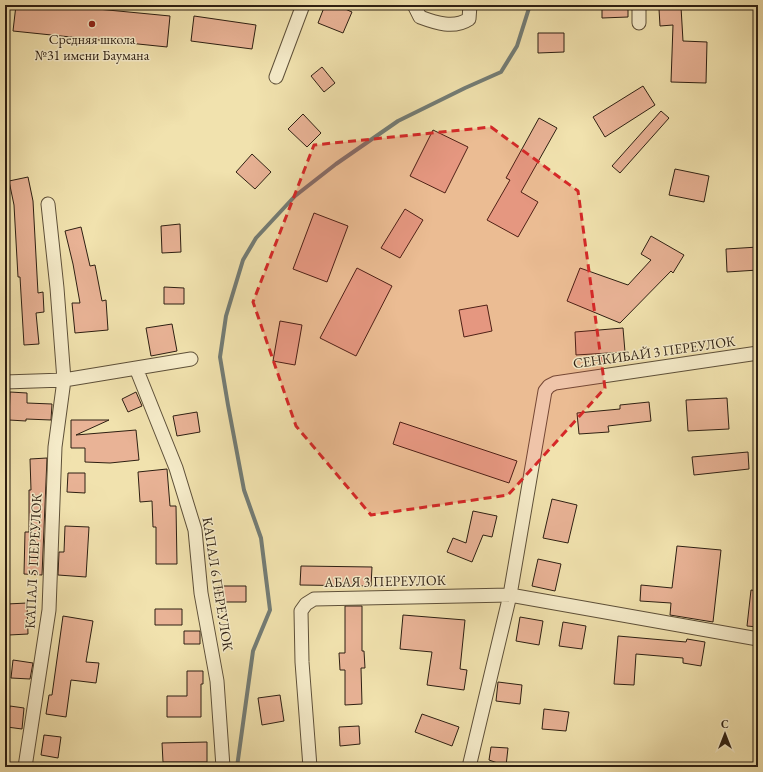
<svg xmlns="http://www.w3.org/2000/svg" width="763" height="772" font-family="'EB Garamond',serif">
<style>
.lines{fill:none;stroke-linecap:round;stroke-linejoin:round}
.stream{stroke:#737c75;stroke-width:4}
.building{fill:#e9b396;stroke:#2d1f12}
.street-casing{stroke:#5e5039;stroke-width:15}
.street{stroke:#f6ecca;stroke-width:13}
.marked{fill:#d62828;fill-opacity:0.2;stroke:#d62828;stroke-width:3;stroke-dasharray:8 5;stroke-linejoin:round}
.poi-dot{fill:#8f2418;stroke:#f6ecca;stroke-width:1.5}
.labels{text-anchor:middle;stroke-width:3;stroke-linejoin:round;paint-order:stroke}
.poi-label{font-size:14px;fill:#2d1f12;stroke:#f6ecca}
.street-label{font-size:14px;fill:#2d1f12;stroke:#f6ecca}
</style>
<rect width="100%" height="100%" fill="#f1e2ae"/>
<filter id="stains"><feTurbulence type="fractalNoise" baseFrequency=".005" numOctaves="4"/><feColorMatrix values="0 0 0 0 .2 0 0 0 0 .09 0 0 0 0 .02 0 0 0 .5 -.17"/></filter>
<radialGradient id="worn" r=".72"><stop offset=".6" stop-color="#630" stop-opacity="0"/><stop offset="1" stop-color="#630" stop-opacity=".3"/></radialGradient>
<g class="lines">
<!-- stream -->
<path class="stream" d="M 237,767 L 253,651 L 270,610 L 261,538 L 244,490 L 228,405 L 220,357 L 226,316 L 243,260 L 256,238 L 295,196 L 336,164 L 398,121 L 465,88 L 501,72 L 517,46 L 530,5"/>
</g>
<!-- building -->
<path class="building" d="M 16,5 L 48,7 L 48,5 L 56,5 L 170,16 L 167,47 L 13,31 Z
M 325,5 L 336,5 L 352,12 L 343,33 L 318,23 Z
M 602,5 L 628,5 L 628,17 L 602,18 Z
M 673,7 L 681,7 L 683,41 L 707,42 L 706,83 L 671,82 L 673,25 L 660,26 L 659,9 L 673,8 Z
M 194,16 L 256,25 L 252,49 L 191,41 Z
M 538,33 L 564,33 L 564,52 L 538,53 Z
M 322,67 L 335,83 L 324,92 L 311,76 Z
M 643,86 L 655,105 L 605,137 L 593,117 Z
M 661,111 L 669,118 L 620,173 L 612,166 Z
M 303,114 L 321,133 L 307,147 L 288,129 Z
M 539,118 L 557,128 L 521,192 L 538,202 L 518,237 L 487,220 L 510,180 L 506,178 Z
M 433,130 L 468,147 L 445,193 L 410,176 Z
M 252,154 L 271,172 L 255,189 L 236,172 Z
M 675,169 L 709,176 L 704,202 L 669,195 Z
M 28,177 L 33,201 L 38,293 L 43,292 L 44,312 L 36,313 L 39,344 L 24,345 L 20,277 L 18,277 L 14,205 L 9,181 Z
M 405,209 L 423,220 L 400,258 L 381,248 Z
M 314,213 L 348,226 L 327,282 L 293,269 Z
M 180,224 L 181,252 L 162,253 L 161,226 Z
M 81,227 L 90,266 L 95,265 L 102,301 L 106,300 L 108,330 L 75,333 L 72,303 L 80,303 L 73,264 L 65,231 Z
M 651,236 L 684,255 L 673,273 L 671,271 L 620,323 L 567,301 L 580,268 L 628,285 L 651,260 L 641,254 Z
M 758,247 L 758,270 L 727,272 L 726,249 Z
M 357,268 L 392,286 L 356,356 L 320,338 Z
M 164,287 L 184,288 L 184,304 L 164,304 Z
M 487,305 L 492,331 L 464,337 L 459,310 Z
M 280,321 L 302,325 L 295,365 L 273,361 Z
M 172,324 L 177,351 L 151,356 L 146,328 Z
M 623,328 L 625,352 L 576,355 L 575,332 Z
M 10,392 L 27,393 L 27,403 L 52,404 L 51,420 L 26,419 L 26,421 L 9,420 Z
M 136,392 L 142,406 L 128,412 L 122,399 Z
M 727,398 L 729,429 L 688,431 L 686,400 Z
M 649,402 L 651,421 L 608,426 L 609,432 L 579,434 L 577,413 L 620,409 L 620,405 Z
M 197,412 L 200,432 L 177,436 L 173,416 Z
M 71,420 L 109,420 L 76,435 L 136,430 L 139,460 L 110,463 L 85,462 L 85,448 L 71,448 Z
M 400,422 L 517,461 L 509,483 L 393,444 Z
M 748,452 L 749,469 L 694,475 L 692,457 Z
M 47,458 L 42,575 L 24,574 L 25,532 L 29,532 L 29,490 L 31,490 L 30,459 Z
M 167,469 L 170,506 L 176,506 L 177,564 L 156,564 L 156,527 L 153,527 L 152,501 L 140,502 L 138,472 Z
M 68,473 L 85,473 L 85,493 L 67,492 Z
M 552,499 L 577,505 L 568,543 L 543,538 Z
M 473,511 L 497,516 L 492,537 L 483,535 L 472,562 L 447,552 L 453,538 L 466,543 Z
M 65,526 L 89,527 L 86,577 L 58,575 L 59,552 L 64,552 Z
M 677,546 L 721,550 L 713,622 L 670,615 L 671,603 L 640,601 L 641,585 L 672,588 Z
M 538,559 L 561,564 L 555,591 L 532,586 Z
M 301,566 L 372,567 L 371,586 L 300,585 Z
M 218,586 L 246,586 L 246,602 L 218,602 Z
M 751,590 L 758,591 L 758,627 L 747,626 Z
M 27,603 L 28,634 L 9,635 L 7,604 Z
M 345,606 L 362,606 L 362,651 L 364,651 L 365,668 L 361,668 L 362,704 L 345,705 L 345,670 L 340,670 L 339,653 L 345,653 Z
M 155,609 L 182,609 L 182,625 L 155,625 Z
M 403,615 L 465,620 L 460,669 L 467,670 L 464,690 L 427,685 L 432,652 L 400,649 Z
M 63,616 L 93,621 L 86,662 L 99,663 L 96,683 L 71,680 L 66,717 L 46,714 L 49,695 L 52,695 Z
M 520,617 L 543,621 L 539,645 L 516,641 Z
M 563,622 L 586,626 L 582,649 L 559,646 Z
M 184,631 L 200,631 L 200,644 L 184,644 Z
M 618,636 L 686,642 L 687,639 L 705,642 L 701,666 L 683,663 L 683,658 L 636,654 L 634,685 L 614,684 Z
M 13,660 L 33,663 L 30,679 L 11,678 Z
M 187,671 L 203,671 L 203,684 L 201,684 L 201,717 L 167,717 L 167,696 L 187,696 Z
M 498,682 L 522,685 L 520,704 L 496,701 Z
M 280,695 L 284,721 L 262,725 L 258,698 Z
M 10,706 L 24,708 L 22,729 L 7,727 Z
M 544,709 L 569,712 L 566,731 L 542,729 Z
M 422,714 L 459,727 L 452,746 L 415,732 Z
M 359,726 L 360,744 L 340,746 L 339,727 Z
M 44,735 L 61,737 L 58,758 L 41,755 Z
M 207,742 L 207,762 L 163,762 L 162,743 Z
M 491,747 L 508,748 L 506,766 L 489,760 Z"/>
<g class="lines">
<defs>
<path id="street" d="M 414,5 L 420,17 C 436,23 454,29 469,19 L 470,5
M 639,5 L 639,23
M 276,77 L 303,5
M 136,368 L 176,468 L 195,530 L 201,593 L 217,681 L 223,767
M 5,382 L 64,380 L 191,359
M 25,767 L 49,610 L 55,447 L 64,380 L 57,288 L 48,204
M 310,767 L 302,662 L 301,611 L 306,604 L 314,599 L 510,595 L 758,639
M 469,767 L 510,595 L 545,391 L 549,386 L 555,383 L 758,353"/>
</defs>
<!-- street casing -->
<use href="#street" class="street-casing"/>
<!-- street -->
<use href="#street" class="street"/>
</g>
<!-- marked area -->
<path class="marked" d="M 491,127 L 578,191 L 605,388 L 508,495 L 371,515 L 296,426 L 253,302 L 314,145 Z"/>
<!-- markers -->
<circle class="poi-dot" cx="92" cy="24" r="4"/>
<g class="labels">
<!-- poi labels -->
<g class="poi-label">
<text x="92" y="44">Средняя школа<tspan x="92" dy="16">№31 имени Баумана</tspan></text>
</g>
<!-- street labels -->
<g class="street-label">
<text transform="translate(654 352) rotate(-8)" y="5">СЕНКИБАЙ 3 ПЕРЕУЛОК</text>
<text transform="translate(33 561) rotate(-87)" y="5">КАПАЛ 5 ПЕРЕУЛОК</text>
<text transform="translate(385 581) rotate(-1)" y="5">АБАЯ 3 ПЕРЕУЛОК</text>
<text transform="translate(218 584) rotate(81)" y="5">КАПАЛ 6 ПЕРЕУЛОК</text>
</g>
</g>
<!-- margin -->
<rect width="763" height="772" fill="none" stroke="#f1e2ae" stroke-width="20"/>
<rect x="6" y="6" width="751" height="760" fill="none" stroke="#2d1f12" stroke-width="2"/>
<rect x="10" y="10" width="743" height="752" fill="none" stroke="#2d1f12"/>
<!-- north arrow -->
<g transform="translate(725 734)" stroke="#f6ecca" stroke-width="3" paint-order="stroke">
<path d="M0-3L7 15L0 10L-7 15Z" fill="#2d1f12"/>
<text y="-6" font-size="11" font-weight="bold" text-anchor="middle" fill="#2d1f12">С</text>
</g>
<rect width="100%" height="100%" filter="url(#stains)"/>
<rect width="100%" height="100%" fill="url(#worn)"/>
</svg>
